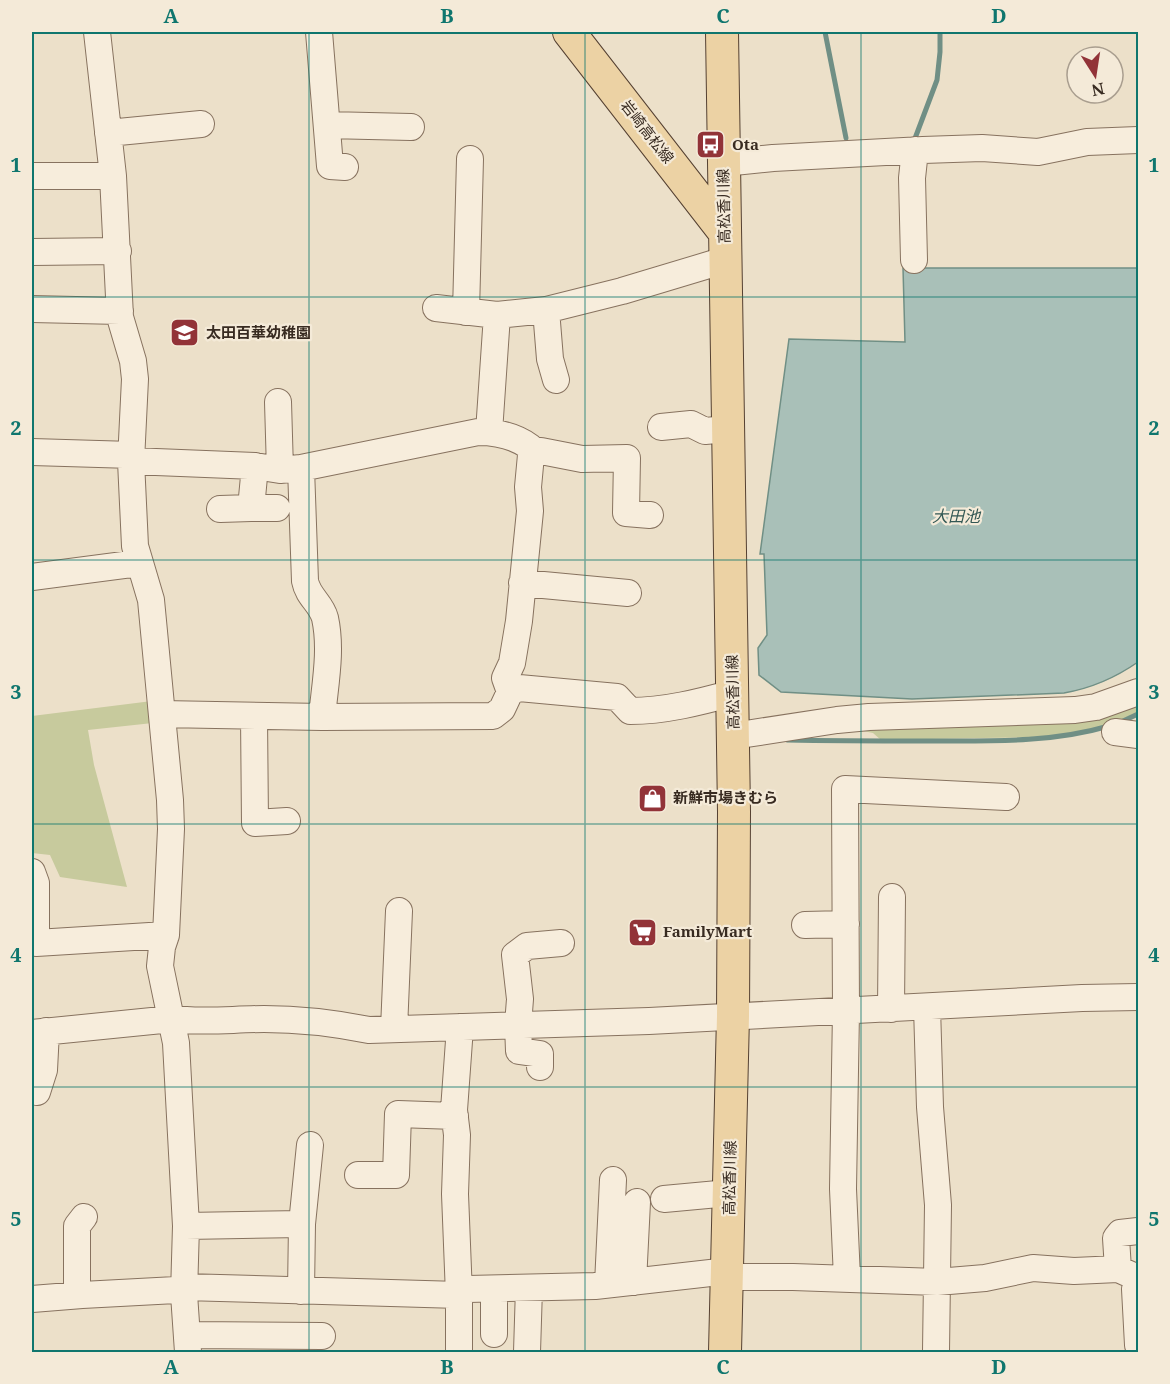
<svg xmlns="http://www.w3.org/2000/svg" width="1170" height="1384" font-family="'Noto Serif','Noto Sans JP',serif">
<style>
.green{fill:#c7ca9d}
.water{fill:#a9c0b8;stroke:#708f85;stroke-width:1.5}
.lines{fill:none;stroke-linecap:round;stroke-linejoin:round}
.stream{stroke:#708f85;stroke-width:5}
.minor-casing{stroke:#87725f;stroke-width:28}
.major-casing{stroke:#554132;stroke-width:34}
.minor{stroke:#f7eddc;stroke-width:26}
.major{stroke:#ecd2a4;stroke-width:32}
.grid{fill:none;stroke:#0f766e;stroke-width:1.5;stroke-opacity:0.55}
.labels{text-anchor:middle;stroke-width:4.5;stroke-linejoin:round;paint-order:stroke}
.street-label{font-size:15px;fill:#382b21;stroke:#f4ead8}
.poi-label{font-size:15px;font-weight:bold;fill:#382b21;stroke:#f4ead8;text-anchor:start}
.water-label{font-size:16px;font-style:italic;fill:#325753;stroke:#f4ead8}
.neatline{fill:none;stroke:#0f766e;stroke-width:2}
.grid-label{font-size:20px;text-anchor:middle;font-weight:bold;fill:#0f766e}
</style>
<rect width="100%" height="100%" fill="#ece0c9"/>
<!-- green -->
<path class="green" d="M 1138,698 L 1138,712 C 1089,737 1036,738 982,738 C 948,739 914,739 881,740 L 873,733 L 834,725 Z
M 160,700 L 162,722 L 88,730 L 94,765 L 127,887 L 60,877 L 50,855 L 32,853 L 32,716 Z"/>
<!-- water -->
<path class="water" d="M 903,268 L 1138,268 L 1138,662 C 1115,678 1093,688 1064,693 L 912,699 L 781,692 L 759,675 L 758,648 L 767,635 L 764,554 L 760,554 L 789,339 L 905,342 Z"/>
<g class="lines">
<!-- stream -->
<path class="stream" d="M 825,32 L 846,138
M 914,141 L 937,80 L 940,52 L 940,32
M 1121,722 L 1138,714
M 787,740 C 835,741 883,741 930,741 C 990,741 1051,743 1109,726"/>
<defs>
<path id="minor" d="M 97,32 L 113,176 L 120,317 L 133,361 L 135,379 L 131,461 L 135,546 L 151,600 L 170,800 L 171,829 L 166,935 L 162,947 L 160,966 L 176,1043 L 186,1226 L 184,1294 L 188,1352
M 319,32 L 330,166 L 345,167
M 327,125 L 411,127
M 108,133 L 201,124
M 724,163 L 773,158 L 923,150 L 982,148 L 1038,152 L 1087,142 L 1138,140
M 32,176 L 113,176
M 32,252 L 118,251
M 914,260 L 912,178 L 915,150
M 436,308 L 497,315 L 546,310 L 622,291 L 725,260
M 32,309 L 120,311
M 546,310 L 550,359 L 556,380
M 466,312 L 470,159
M 278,402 L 280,470
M 661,427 L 691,424 L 705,431 L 728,429
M 489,432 L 497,315
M 32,452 L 132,455
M 531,452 L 541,451 L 582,459 L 627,458 L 626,513 L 650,515
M 131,461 L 255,466 L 280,470 L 301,468 L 478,432 C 496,432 515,436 530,447 L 531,455 L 528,487 L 530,511 L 519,621 L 512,663 L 505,678 L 510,692
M 301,468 L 305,581 C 308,597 321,603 325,618 C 332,650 325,684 322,717
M 251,508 L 277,508
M 220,509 L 251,508 L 255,466
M 32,577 L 139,563
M 522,583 L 628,593
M 162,714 L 322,717 L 493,716 L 502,709 L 510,692 L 519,688 L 617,697 L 630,711 C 665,711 700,702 733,693
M 254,716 L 255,823 L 287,821
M 1115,732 L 1138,735
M 733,736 L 837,720 L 869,717 L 1075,710 L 1096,707 L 1138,692
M 32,872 L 36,883 L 36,943 L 166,935
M 805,925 L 846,924
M 927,1007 L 930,1107 L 938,1205 L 936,1352
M 891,1009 L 892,897
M 460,1027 L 454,1110 L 457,1135 L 455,1194 L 459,1295 L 468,1289 L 595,1286 L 728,1271
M 394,1029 L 399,911
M 32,1033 L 172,1019 C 203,1023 233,1019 264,1019 C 300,1019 334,1023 369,1030 L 649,1021 L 1082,998 L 1138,997
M 540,1067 L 540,1054 L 519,1051 L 518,1025 L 520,999 L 515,955 L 527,946 L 561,943
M 37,1092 L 44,1070 L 46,1031
M 358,1175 L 396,1175 L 398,1114 L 455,1116
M 664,1199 L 729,1193
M 84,1217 L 77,1226 L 77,1289 L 82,1295 L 176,1290 L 184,1287 L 459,1295 L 459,1352
M 186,1226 L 302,1224 L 310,1145
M 1138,1231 L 1120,1233 L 1116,1238 L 1118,1269 L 1138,1278
M 727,1277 L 793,1277 L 937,1282 L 985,1278 L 1033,1268 L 1074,1271 L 1118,1269
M 847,1278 L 843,1189 L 846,1011 L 845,789 L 1006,797
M 1138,1281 L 1135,1289 L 1138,1345
M 633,1282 L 637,1202
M 608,1284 L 613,1180
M 301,1291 L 302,1224
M 32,1299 L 82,1295
M 494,1334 L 494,1289
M 187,1335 L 322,1336
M 527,1352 L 529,1288"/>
<path id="major" d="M 569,32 L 725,233
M 722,32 L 734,812 L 733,1016 L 725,1352"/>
</defs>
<!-- minor casing -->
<use href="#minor" class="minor-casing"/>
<!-- major casing -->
<use href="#major" class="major-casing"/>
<!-- minor -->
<use href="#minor" class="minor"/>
<!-- major -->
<use href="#major" class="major"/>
</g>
<!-- grid -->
<path class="grid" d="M 309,32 L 309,1352M 585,32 L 585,1352M 861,32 L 861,1352M 32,297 L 1138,297M 32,560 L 1138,560M 32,824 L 1138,824M 32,1087 L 1138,1087"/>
<!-- icons -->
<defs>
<symbol id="bus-square" viewBox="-11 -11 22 22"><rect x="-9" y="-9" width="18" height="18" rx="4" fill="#923338" stroke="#f4ead8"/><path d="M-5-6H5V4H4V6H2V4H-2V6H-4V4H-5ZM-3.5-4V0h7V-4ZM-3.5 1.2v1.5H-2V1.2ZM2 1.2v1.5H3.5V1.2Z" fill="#fff"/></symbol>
<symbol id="school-square" viewBox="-11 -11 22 22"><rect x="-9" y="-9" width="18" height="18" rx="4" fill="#923338" stroke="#f4ead8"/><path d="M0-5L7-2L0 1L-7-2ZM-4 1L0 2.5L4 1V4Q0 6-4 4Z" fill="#fff"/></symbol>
<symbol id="shop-square" viewBox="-11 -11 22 22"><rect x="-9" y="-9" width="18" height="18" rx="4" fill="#923338" stroke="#f4ead8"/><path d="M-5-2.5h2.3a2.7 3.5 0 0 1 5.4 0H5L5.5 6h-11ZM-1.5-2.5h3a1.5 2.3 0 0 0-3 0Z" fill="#fff"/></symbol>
<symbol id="supermarket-square" viewBox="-11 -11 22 22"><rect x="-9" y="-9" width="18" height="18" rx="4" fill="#923338" stroke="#f4ead8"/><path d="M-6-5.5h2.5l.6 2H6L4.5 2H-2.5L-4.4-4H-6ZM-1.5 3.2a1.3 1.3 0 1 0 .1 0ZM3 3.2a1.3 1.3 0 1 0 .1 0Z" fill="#fff"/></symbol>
</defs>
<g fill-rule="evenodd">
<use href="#bus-square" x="694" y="128" width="33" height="33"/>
<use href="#school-square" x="168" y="316" width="33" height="33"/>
<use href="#shop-square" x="636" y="782" width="33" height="33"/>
<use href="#supermarket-square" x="626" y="916" width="33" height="33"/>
</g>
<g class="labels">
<!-- street labels -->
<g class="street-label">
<text transform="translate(647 132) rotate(52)" y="5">岩崎高松線</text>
<text transform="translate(724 206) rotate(-91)" y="5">高松香川線</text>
<text transform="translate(733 692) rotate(-91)" y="5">高松香川線</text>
<text transform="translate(730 1178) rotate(-89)" y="5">高松香川線</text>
</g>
<!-- poi labels -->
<g class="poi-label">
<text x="732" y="150">Ota</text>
<text x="206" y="338">太田百華幼稚園</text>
<text x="673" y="803">新鮮市場きむら</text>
<text x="663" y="937">FamilyMart</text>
</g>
<!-- water labels -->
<g class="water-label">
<text x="956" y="522">大田池</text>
</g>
</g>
<!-- border -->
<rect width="1170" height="1384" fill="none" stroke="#f4ead8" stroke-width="66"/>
<!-- north arrow -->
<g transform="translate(1095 75) rotate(168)"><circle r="28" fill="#f4ead8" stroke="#a99e8f" stroke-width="1.5"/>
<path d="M0-4.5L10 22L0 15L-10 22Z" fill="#923338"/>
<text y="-9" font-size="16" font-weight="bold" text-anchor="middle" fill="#382b21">N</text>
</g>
<rect x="33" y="33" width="1104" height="1318" class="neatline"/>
<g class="grid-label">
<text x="171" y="23">A</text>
<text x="447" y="23">B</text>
<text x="723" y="23">C</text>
<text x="999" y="23">D</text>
<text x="16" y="172">1</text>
<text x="1154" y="172">1</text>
<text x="16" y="435">2</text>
<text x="1154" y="435">2</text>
<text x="16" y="699">3</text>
<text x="1154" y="699">3</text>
<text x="16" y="962">4</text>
<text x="1154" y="962">4</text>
<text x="16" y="1226">5</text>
<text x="1154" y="1226">5</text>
<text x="171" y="1374">A</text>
<text x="447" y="1374">B</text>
<text x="723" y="1374">C</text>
<text x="999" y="1374">D</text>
</g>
</svg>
